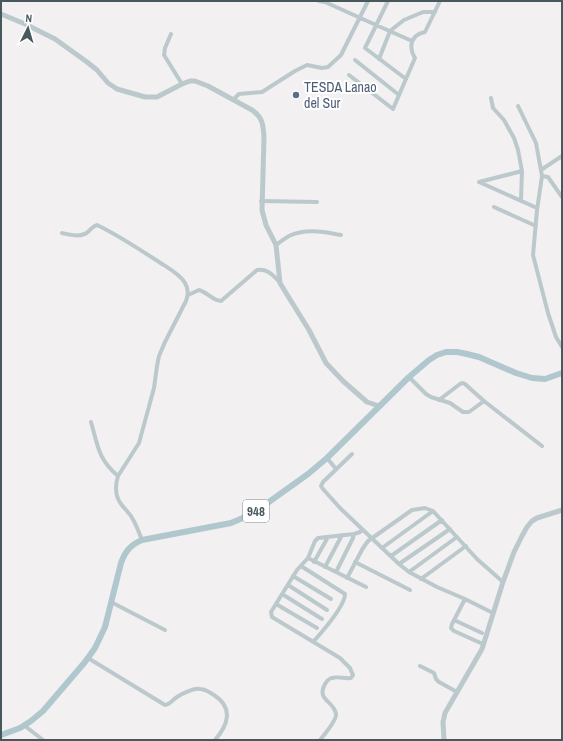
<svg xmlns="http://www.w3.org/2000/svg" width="563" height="741" font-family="'Archivo Narrow',sans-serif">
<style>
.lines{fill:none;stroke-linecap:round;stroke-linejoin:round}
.minor{stroke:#bcc9cc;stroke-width:4}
.tertiary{stroke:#bcc9cc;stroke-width:5}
.primary{stroke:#b0c7ce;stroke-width:6}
.service-dot{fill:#5c6f8a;stroke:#fff;stroke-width:1.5}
.labels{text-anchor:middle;stroke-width:4;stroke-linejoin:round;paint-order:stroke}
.shield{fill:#fff;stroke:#7f8b8e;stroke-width:1}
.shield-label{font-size:13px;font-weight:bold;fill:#48595d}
.service-label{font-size:14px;fill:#4e5e75;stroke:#fff;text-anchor:start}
</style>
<rect width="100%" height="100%" fill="#f2f0f1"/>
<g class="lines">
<!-- minor -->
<path class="minor" d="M 319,1 L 325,2 L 376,25 L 412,41
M 388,1 L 365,48 L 406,79
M 171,34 L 165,48 L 164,55 L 182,84
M 379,59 L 390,31 L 404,20 L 423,12 L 435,12
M 355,60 L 399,95
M 349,75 L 393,109 L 415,58 C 408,46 411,35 425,32 L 440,1
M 491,98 L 493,108 L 504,120 L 514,138 L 518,150 L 522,171 L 521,200
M 233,100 L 239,94 L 262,92 L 295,71 L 307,65 L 322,68 L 328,67 L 341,55 L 368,1
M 518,106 L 536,143 L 542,176 L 537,210 L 533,255 L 548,313 L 556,337 L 562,347
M 541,170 L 562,156
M 542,176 L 548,177 L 562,197
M 479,182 L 537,208
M 479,182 L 522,171
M 261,201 L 317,202
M 494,207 L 536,226
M 62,233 C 71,235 82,238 89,231 C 92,228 93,226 97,225 C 118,235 139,249 159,262 C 168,268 180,274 185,283 C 189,290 188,295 186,301 L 165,342 L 159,356 L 157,366 L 154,388 L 139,443 L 118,476 C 115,486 115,496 121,504 C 124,508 128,512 131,516 C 136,524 139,532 142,540
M 276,245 C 280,242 284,239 289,236 C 306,228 324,232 341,235
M 188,295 L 199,290 C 207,292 213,301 221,301 L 257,270 C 268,268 273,276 280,282
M 409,377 L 426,394 L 431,397 L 450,403 L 463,412 L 469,412 L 484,401 L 542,446
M 439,400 L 460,384 L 463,383 L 465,384 L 484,401
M 91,422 C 98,446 98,459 118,476
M 327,458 L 336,469
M 362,529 L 399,564 L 409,572 L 437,587 L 465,599
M 382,548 L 433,511
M 391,556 L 442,520
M 308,558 L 366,587
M 314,562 L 328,537
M 355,562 L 410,590
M 399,564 L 450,529
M 301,566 L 345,594 C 345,606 322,632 314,641
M 325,567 L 342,535
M 336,572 L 353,538 L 354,534
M 409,572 L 457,537
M 293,576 L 331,599
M 347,578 L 363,548 L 368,541 L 412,510 L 425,508 L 433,511 L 477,559 L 503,582
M 421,579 L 466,546
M 288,585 L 327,610
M 282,594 L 322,619
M 111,602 L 165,630
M 276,604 L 317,628
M 454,620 L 482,633
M 483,644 L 454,631 L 451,628 L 452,624 L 465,599 L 493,613
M 88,658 L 165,705 C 170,705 172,700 177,697 C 183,693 194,688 200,689 C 206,689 210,693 214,695 C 234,708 228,725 215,740
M 420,666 L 434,673 L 436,679 L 439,682 L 457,692
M 25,726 L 43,740
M 320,740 C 324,735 337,720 336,714 C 334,701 316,700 325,684 C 327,681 329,678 332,678 C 338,676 345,679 351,678 L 353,675 L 352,673 L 350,668 L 340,658 L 272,617 L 271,612 L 297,570 L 308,558 L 315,541 L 318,538 L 354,534 L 360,532 L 362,530 L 361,528 L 340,508 L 323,489 L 321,486 L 323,482 L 352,454"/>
<!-- tertiary -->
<path class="tertiary" d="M 1,14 L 25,24 L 55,39 L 87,62 L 97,70 L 108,83 L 117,89 L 145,97 L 157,97 L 182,84 L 190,81 L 195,81 L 208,86 L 252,110 C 263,118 263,124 264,137 L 262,210 L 266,225 L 276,245 L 280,283 L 283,288 L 309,330 L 326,363 L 343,381 L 367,402 L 379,406
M 444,740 L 443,722 L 445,713 L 482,649 L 503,582 L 514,552 L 522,536 L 527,527 L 532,521 L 537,518 L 562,510"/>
<!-- primary -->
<path class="primary" d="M 1,735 L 20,728 L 31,721 L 43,711 L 85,662 L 95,648 L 105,627 L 121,563 C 125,552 130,545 142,540 L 231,523 L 252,514 L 308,474 L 327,458 L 409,377 L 429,360 L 437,355 L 446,352 L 457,352 L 467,354 L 479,357 L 516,373 L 532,378 L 545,379 L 562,373"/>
</g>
<!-- markers -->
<circle class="service-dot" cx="296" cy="95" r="4"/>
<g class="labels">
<!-- shield labels -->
<rect class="shield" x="243" y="500" width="26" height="22" rx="3"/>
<g class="shield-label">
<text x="256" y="516">948</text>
</g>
<!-- service labels -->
<g class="service-label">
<text x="304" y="92">TESDA Lanao<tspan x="304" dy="16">del Sur</tspan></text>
</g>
</g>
<!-- border -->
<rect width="563" height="741" fill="none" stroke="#48595d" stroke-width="4"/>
<!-- north arrow -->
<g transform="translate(28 28) rotate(5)" stroke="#ffffff" stroke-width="3" paint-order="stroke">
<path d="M0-3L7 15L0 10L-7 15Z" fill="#48595d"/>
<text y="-6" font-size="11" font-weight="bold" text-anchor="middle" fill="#48595d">N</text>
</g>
</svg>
